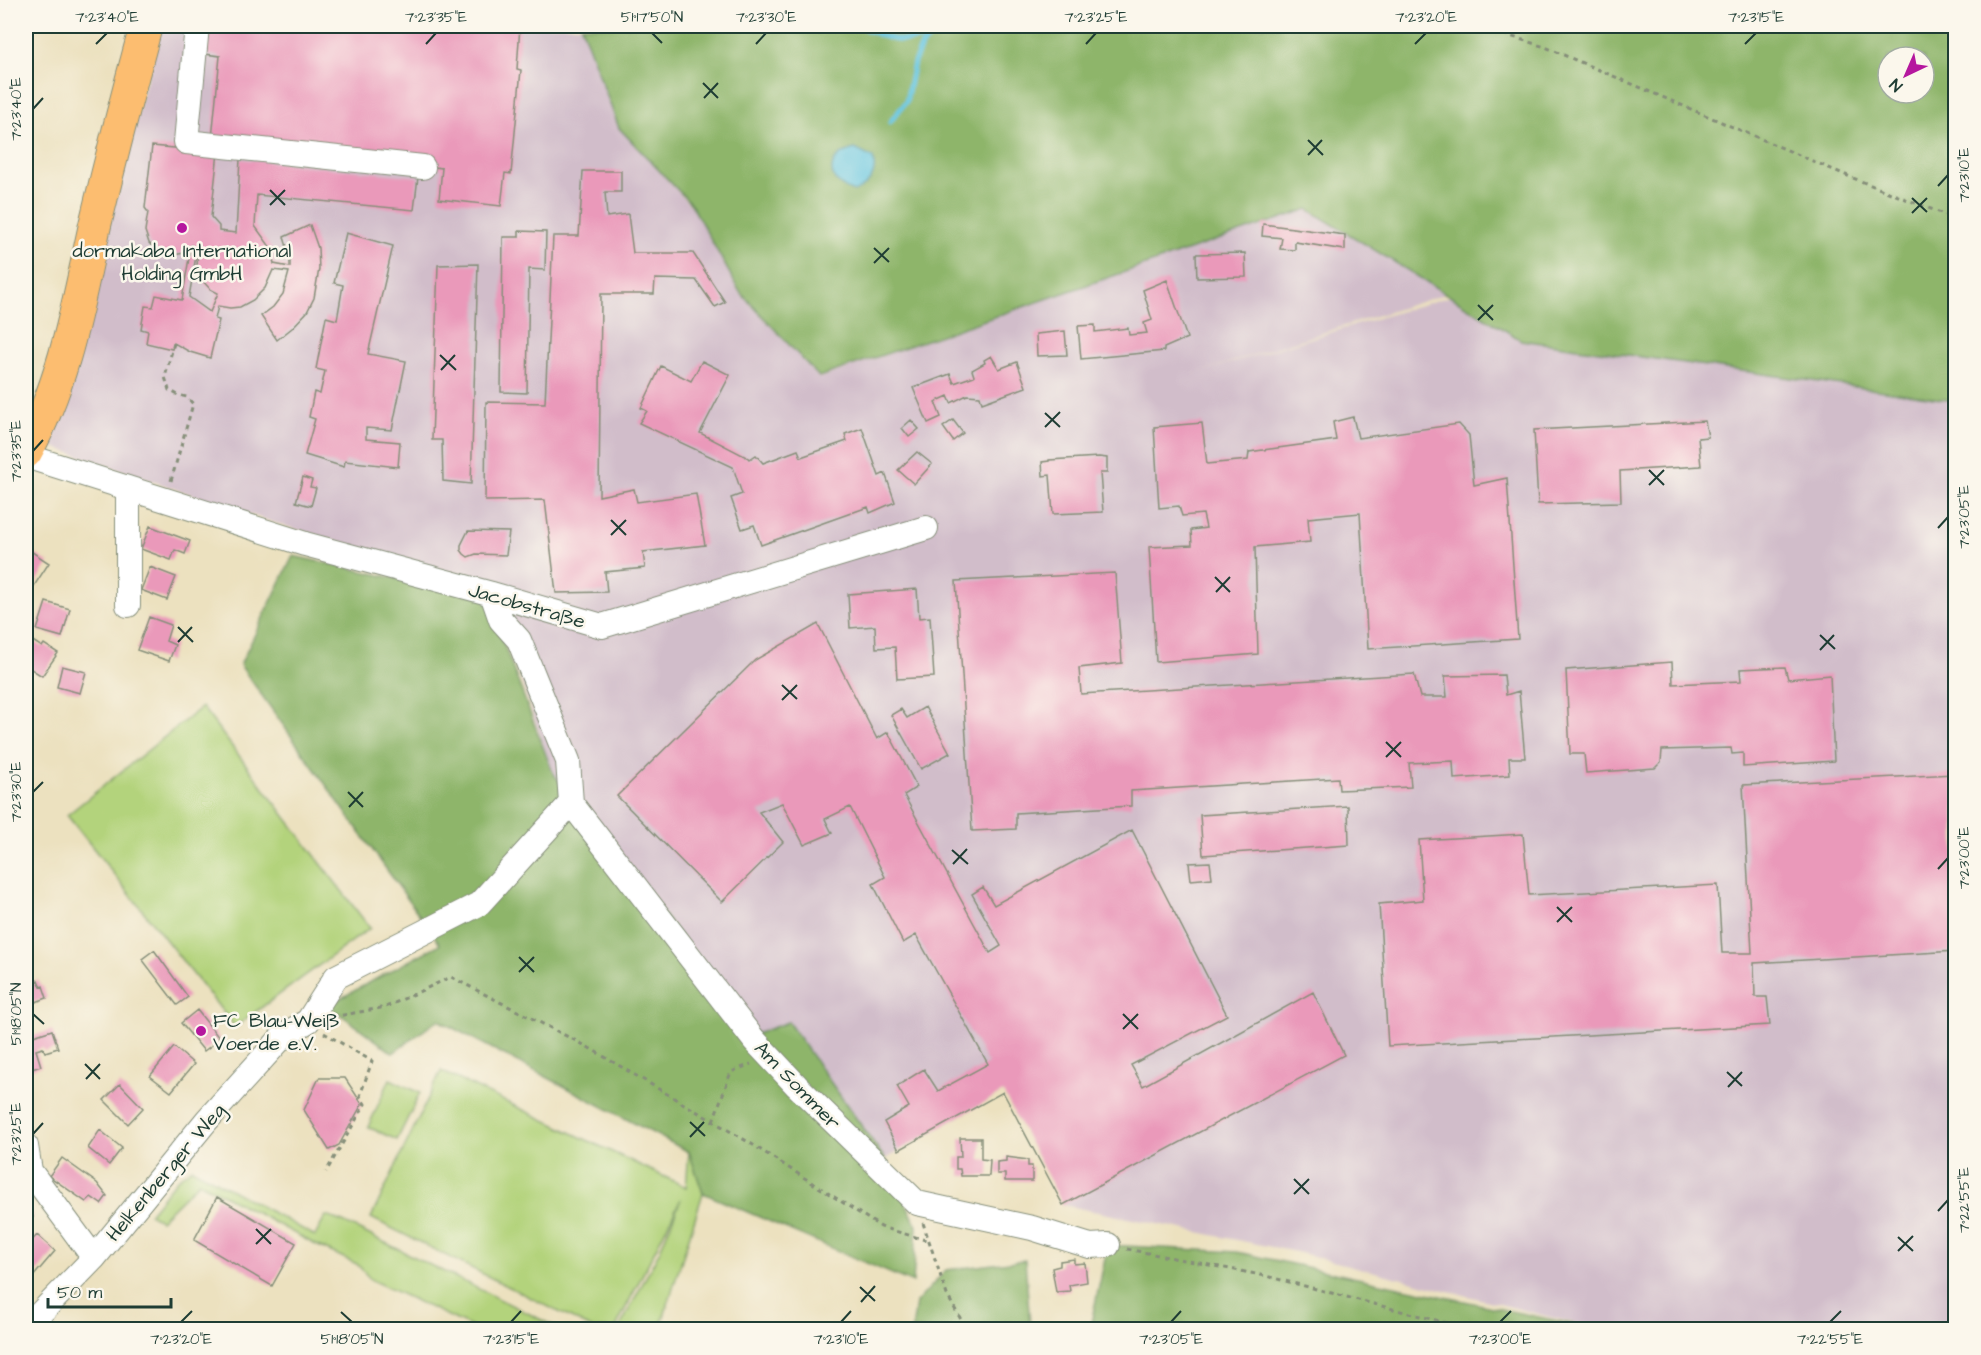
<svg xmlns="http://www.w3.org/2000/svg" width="1981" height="1355" font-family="'Architects Daughter',sans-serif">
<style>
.industrial{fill:#d1bdca}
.green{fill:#b3d37b;stroke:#698858;stroke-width:1.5}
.forest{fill:#8eb56b;stroke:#567950;stroke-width:1.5;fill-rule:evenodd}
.water{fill:#63c6e1;stroke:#41828a;stroke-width:1.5}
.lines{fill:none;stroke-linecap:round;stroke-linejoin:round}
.stream{stroke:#63c6e1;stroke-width:5}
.building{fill:#ea99ba;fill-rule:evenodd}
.minor-casing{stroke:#868f7a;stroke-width:26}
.major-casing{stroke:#868f7a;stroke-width:34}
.path{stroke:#868f7a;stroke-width:3;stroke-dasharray:4.5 4.5;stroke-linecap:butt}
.minor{stroke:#fff;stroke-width:24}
.major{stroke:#fcbd6f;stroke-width:32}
.ticks{fill:none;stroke:#1f3d34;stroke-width:2}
.poi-dot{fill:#b5179e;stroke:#fbf7ec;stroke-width:2}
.labels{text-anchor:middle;stroke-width:5;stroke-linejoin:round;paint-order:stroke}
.poi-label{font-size:20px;fill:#1f3d34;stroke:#fbf7ec}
.street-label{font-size:20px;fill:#1f3d34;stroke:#fbf7ec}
.neatline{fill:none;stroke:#1f3d34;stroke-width:2}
.ticks-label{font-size:15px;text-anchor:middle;fill:#1f3d34}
</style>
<rect width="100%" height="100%" fill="#fbf7ec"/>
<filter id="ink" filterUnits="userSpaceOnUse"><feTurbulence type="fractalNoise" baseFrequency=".0167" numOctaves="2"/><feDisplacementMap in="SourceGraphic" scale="12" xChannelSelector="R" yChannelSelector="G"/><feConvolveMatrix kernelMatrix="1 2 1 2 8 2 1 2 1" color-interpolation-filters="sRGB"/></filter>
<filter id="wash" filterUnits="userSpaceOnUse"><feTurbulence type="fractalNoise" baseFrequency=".008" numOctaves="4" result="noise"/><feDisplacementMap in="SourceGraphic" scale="24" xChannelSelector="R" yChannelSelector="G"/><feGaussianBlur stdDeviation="1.35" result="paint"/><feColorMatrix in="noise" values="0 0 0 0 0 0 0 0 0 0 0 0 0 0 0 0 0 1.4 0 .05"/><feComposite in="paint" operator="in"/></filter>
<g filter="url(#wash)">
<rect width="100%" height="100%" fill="#ece1bf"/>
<!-- industrial -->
<path class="industrial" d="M 161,26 L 582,26 L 619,128 L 692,207 L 739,292 L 819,378 L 1308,209 L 1446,294 L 1193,374 L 1451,296 L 1521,340 L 1955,401 L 1955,1329 L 1597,1329 L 1301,1253 L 1063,1205 L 1003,1092 L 885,1159 L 756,1034 L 553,773 L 489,587 L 272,522 L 50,446 Z"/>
<!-- green -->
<path class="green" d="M 202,707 L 370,928 L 235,1027 L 67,815 Z
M 441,1071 L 686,1187 L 689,1152 L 703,1193 L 660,1329 L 619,1329 L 660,1250 L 681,1199 L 615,1329 L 593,1329 L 371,1218 Z
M 390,1079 L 420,1093 L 397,1140 L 368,1127 Z
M 192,1168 L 315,1236 L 326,1216 L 343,1222 L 560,1329 L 476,1329 L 371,1280 L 357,1264 L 316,1245 L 199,1182 L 160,1220 L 149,1214 L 176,1180 Z"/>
<!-- forest -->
<path class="forest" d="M 581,26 L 1955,26 L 1955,401 L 1521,340 L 1308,209 L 819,377 L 740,292 L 691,204 L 619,128 ZM 1888,57 L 1924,57 L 1924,93 L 1888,93 Z
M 293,556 L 486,598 L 553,773 L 756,1034 L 788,1022 L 885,1159 L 917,1226 L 913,1283 L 703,1193 L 689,1152 L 438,1020 L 393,1053 L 328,1005 L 440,944 L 240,665 Z
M 1108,1245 L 1237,1252 L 1594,1329 L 912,1330 L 916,1303 L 946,1270 L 1025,1260 L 1030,1325 L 1091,1323 Z"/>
<!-- water -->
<path class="water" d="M 855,149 L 873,158 C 878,175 869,185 854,192 C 825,182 824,156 855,149 Z"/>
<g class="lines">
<!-- stream -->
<path class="stream" d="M 865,29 C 892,40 898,44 927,37
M 890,122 L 906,102 L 914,62 L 922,45 L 942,26"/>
</g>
<g id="blocks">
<!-- building -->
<path class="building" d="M 207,26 L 520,26 L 517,69 L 521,70 L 511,174 L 505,173 L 501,206 L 439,199 L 442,168 L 212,139 L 220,56 L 205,54 Z
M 152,146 L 218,152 L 211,217 L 219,226 L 219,231 L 236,233 L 240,159 L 418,177 L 414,210 L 257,195 L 255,226 L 271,248 L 274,264 L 290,267 L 290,257 L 284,237 L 310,225 L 318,248 L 319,269 L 314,298 L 307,312 L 292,328 L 277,340 L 261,316 L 273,307 L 283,294 L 289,272 L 273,270 L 265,288 L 253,300 L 240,307 L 230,308 L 218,306 L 215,319 L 219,320 L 210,358 L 190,352 L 174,343 L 172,349 L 146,343 L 148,331 L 141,329 L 145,306 L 153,307 L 156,295 L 182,300 L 191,246 L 184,253 L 168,256 L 159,253 L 149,243 L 145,231 L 148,212 L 145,208 ZM 198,244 L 197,269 L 201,279 L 210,289 L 218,293 L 210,312 L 189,297 Z
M 583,171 L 621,171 L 621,192 L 605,192 L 607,217 L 628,214 L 633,253 L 693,253 L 725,302 L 715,307 L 696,280 L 655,279 L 654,294 L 601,294 L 599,496 L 634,489 L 637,502 L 696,494 L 705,545 L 643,552 L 645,568 L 605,572 L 607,592 L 556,593 L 545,500 L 485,501 L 486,402 L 545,403 L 553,236 L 579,236 Z
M 1263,224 L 1345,235 L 1345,250 L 1295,242 L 1295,250 L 1280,249 L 1282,238 L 1262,236 Z
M 519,231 L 546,232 L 545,270 L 529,269 L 527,393 L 501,392 L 503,237 L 519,237 Z
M 346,233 L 393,246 L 368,354 L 406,361 L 392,430 L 366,428 L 366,439 L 400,442 L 398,467 L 345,461 L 344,467 L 305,455 L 315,419 L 309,417 L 314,392 L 320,394 L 325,371 L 316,369 L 326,317 L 337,320 L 343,285 L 334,283 Z
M 1245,253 L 1246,277 L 1197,278 L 1196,254 Z
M 478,264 L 471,484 L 443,481 L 442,440 L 432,440 L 438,265 Z
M 1167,280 L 1187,338 L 1164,348 L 1164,351 L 1081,359 L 1078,326 L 1095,325 L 1095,332 L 1128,328 L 1129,335 L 1147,333 L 1144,323 L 1152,320 L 1143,290 Z
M 1065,331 L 1067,355 L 1037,356 L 1036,334 Z
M 991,356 L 999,369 L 1017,362 L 1026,387 L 982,403 L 980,396 L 967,395 L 951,403 L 948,396 L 935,402 L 941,417 L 928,423 L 913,388 L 950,374 L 954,383 L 974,376 L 972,370 L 985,363 L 984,360 Z
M 702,361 L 730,375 L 700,433 L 750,459 L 756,455 L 763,463 L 798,450 L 801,457 L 847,441 L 845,434 L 862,428 L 879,476 L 885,473 L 895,502 L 870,513 L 868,507 L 761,545 L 754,525 L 742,529 L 731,498 L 742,494 L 733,467 L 639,423 L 647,411 L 641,408 L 661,366 L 691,381 Z
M 1353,417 L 1358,438 L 1459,424 L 1469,435 L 1474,485 L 1507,478 L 1518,639 L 1368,649 L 1360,513 L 1308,518 L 1310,542 L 1255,547 L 1258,654 L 1156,662 L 1149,547 L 1192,545 L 1191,530 L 1206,528 L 1203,514 L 1182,516 L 1179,506 L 1159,508 L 1154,427 L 1202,423 L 1207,464 L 1248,460 L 1249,452 L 1336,440 L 1333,422 Z
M 911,420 L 919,429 L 909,437 L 902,428 Z
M 953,420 L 963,433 L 953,441 L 943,427 Z
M 1705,421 L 1708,437 L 1698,438 L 1701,466 L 1620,471 L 1621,502 L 1538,504 L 1534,430 Z
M 917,452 L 932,464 L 914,484 L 898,470 Z
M 1099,457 L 1107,458 L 1107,473 L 1100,473 L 1103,512 L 1053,514 L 1050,475 L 1043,476 L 1042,462 L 1049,461 L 1049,460 Z
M 303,477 L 312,480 L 310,487 L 316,488 L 311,506 L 296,502 Z
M 150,526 L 190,541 L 185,554 L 175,550 L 171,560 L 141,549 Z
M 468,531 L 509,532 L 506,555 L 476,554 L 468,557 L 464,554 L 461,550 L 461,545 Z
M 26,548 L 49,563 L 34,586 L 26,581 Z
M 150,567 L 176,577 L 167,600 L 141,590 Z
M 1115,573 L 1122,663 L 1079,668 L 1081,694 L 1414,674 L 1420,697 L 1447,697 L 1445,676 L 1504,675 L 1506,695 L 1519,691 L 1525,758 L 1509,758 L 1510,775 L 1454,779 L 1453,761 L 1409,763 L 1411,787 L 1339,790 L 1338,778 L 1131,791 L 1131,806 L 1016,813 L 1016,829 L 972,831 L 956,581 Z
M 917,589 L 919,618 L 930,617 L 934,677 L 897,679 L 895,647 L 876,648 L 875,626 L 850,628 L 848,594 Z
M 46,602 L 70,609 L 62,637 L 37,630 Z
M 149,617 L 171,625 L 166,641 L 175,645 L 169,661 L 137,650 Z
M 818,624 L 877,739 L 888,732 L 917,787 L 904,795 L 990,953 L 1001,946 L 972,894 L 983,887 L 994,905 L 1132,830 L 1227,1015 L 1131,1065 L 1143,1086 L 1313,992 L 1344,1055 L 1063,1205 L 1003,1092 L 899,1150 L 884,1122 L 909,1107 L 897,1086 L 924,1069 L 938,1091 L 988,1064 L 916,935 L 903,943 L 873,884 L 885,877 L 850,807 L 825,819 L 832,833 L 804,845 L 782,803 L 759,812 L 783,842 L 722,902 L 617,796 L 755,660 Z
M 28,638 L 42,647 L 44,644 L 58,653 L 42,676 L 28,667 L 26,670 L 26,642 Z
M 1672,662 L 1673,684 L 1741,681 L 1740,669 L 1785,667 L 1788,679 L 1830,675 L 1834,761 L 1743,767 L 1743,753 L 1732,754 L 1731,748 L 1662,750 L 1661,762 L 1655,768 L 1586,773 L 1584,754 L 1570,754 L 1566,670 Z
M 62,666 L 86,672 L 80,693 L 57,687 Z
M 925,707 L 950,753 L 921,769 L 891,715 L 901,709 L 907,718 Z
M 1954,774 L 1956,951 L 1754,963 L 1755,997 L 1767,997 L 1770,1025 L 1388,1046 L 1379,904 L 1423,900 L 1419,840 L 1523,834 L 1529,895 L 1718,885 L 1722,953 L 1752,953 L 1743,785 Z
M 1348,806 L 1349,845 L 1203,855 L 1200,815 Z
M 1210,862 L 1212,878 L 1191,880 L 1189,863 Z
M 26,947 L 32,964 L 26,966 Z
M 154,950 L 188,997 L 177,1005 L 142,959 Z
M 38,980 L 41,987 L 43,986 L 47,998 L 27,1005 L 34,1022 L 26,1026 L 26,985 Z
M 197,1010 L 220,1039 L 204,1051 L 181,1023 Z
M 52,1030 L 58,1048 L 45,1052 L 43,1048 L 36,1050 L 41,1066 L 26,1071 L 26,1046 L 29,1045 L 27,1038 Z
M 174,1047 L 194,1064 L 171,1092 L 150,1076 Z
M 319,1078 L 345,1078 L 362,1104 L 339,1145 L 329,1150 L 304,1110 Z
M 120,1084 L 143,1108 L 128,1124 L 104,1100 Z
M 100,1130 L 122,1148 L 109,1165 L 88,1148 Z
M 960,1138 L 981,1138 L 981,1159 L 990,1160 L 989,1176 L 961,1176 L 960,1169 L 956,1169 L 956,1157 L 961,1157 Z
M 1006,1157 L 1028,1160 L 1028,1166 L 1032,1166 L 1032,1181 L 1005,1181 L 1005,1174 L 997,1174 L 997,1162 L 1006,1161 Z
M 62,1158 L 97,1183 L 107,1196 L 101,1204 L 91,1197 L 86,1202 L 49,1176 Z
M 217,1197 L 296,1243 L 272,1286 L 194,1240 Z
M 26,1204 L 33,1217 L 26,1221 Z
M 37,1235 L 55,1251 L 26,1285 L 26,1247 Z
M 1074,1259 L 1074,1264 L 1085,1263 L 1087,1282 L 1069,1285 L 1070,1291 L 1056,1292 L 1052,1268 L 1060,1266 L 1060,1261 Z"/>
</g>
</g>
<g filter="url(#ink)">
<use href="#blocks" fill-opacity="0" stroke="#868f7a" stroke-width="1.5"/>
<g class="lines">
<defs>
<path id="minor" d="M 197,26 L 186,142 L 423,167
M 26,456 L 305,544 L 492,594 L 602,626 L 926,528
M 128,488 L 128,605
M 571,803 L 754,1040 L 797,1086 L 917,1203 L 1032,1228 L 1090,1246 L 1108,1245
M 26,1146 L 30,1171 L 94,1258
M 26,1328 L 94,1258 L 207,1120 L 284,1035 L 308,1021 L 336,977 L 479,904 L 571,803 L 568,761 L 519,640 L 501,620 L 492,594"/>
<path id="major" d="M 26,452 C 65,382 78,302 95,225 C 111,158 128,92 146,26"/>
</defs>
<!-- minor casing -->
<use href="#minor" class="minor-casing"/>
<!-- major casing -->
<use href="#major" class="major-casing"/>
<!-- path -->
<path class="path" d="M 1478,26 L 1545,47 L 1848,176 L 1956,219
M 171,481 L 193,404 L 187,397 L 178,395 L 169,390 L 165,377 L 174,343
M 333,1017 L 386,1007 L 451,977 L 586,1046 L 750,1143 L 881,1227 L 929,1241
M 324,1033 L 372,1061 L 360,1096 L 365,1104 L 326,1172
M 713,1121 L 731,1072 L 751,1064
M 923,1223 L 947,1295 L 967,1330
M 1127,1249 L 1266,1276 L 1474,1330"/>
<!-- minor -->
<use href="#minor" class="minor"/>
<!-- major -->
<use href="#major" class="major"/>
</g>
</g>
<!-- ticks -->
<path class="ticks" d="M 652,33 L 662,43M 96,44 L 107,33M 426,44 L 436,33M 756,44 L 766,33M 1086,44 L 1096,33M 1415,44 L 1426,33M 1745,44 L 1756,33M 703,83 L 718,98M 704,98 L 718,83M 33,109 L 43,98M 1308,140 L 1323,155M 1308,155 L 1322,140M 1938,186 L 1948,175M 270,190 L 285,205M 1912,198 L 1927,212M 270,205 L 285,190M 1912,213 L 1927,198M 874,248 L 889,262M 874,263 L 889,248M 1478,305 L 1493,320M 1478,320 L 1493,305M 440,355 L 456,370M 441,370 L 455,355M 1045,413 L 1060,427M 1045,427 L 1060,412M 33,451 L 43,440M 1649,470 L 1664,485M 1649,485 L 1664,470M 611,520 L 626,535M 1938,528 L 1948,517M 611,535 L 626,520M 1215,577 L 1230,592M 1216,592 L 1230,577M 178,627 L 193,642M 1820,635 L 1835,649M 178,642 L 192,627M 1820,650 L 1834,635M 782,685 L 797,699M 782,700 L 797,685M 1386,742 L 1401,757M 1386,757 L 1401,742M 33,792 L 43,782M 348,792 L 363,807M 349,807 L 363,792M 952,850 L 968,864M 953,864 L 967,849M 1938,869 L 1948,858M 1557,907 L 1572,922M 1557,922 L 1572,907M 519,957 L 534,972M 519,972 L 534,957M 33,1014 L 44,1024M 1123,1014 L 1138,1029M 1123,1029 L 1138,1014M 85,1064 L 100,1079M 1727,1072 L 1742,1086M 86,1079 L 100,1064M 1728,1087 L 1742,1072M 690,1122 L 705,1136M 33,1134 L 43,1123M 690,1137 L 704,1122M 1294,1179 L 1309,1194M 1294,1194 L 1309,1179M 1938,1211 L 1948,1200M 256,1229 L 271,1244M 1898,1237 L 1913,1251M 256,1244 L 271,1229M 1898,1251 L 1913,1236M 860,1287 L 875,1301M 861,1302 L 875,1286M 341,1312 L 352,1322M 181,1322 L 192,1311M 511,1322 L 521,1311M 841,1322 L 851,1311M 1171,1322 L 1181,1311M 1500,1322 L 1511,1311M 1830,1322 L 1841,1311"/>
<!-- markers -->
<g class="poi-dot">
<circle cx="182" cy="228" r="6"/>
<circle cx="201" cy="1031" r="6"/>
</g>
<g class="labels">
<!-- poi labels -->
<g class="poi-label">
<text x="182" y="257">dormakaba International<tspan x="182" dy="23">Holding GmbH</tspan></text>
<text x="213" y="1027" text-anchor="start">FC Blau-Weiß<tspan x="213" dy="23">Voerde e.V.</tspan></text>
</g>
<!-- street labels -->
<g class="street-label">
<text transform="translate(527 605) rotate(16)" y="7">Jacobstraße</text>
<text transform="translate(798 1085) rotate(46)" y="7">Am Sommer</text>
<text transform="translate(165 1172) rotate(-50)" y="7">Helkenberger Weg</text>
</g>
</g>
<!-- margin -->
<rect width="1981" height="1355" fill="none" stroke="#fbf7ec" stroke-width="66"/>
<!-- north arrow -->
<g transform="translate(1906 75) rotate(224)"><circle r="28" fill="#fbf7ec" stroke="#a3ada2" stroke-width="1.5"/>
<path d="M0-4.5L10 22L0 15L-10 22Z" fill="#b5179e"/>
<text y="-9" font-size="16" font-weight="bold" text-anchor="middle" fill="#1f3d34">N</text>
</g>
<!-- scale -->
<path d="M48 1298v9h123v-9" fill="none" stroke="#1f3d34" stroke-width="3"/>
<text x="57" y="1298" font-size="18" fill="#1f3d34" stroke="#fbf7ec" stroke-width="4.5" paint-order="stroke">50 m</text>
<rect x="33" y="33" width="1915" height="1289" class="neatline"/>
<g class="ticks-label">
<text x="107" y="22">7°23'40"E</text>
<text x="436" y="22">7°23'35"E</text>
<text x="652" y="22">51°17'50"N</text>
<text x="766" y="22">7°23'30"E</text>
<text x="1096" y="22">7°23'25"E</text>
<text x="1426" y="22">7°23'20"E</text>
<text x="1756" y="22">7°23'15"E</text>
<text transform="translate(16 109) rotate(-90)" y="5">7°23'40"E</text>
<text transform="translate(1964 175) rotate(-90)" y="5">7°23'10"E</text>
<text transform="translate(16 451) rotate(-90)" y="5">7°23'35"E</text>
<text transform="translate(1964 517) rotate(-90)" y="5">7°23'05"E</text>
<text transform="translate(16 792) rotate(-90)" y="5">7°23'30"E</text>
<text transform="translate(1964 858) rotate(-90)" y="5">7°23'00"E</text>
<text transform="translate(16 1014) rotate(-90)" y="5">51°18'05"N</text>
<text transform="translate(16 1134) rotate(-90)" y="5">7°23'25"E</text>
<text transform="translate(1964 1200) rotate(-90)" y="5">7°22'55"E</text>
<text x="181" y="1344">7°23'20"E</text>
<text x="352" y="1344">51°18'05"N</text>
<text x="511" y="1344">7°23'15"E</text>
<text x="841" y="1344">7°23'10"E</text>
<text x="1171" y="1344">7°23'05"E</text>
<text x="1500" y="1344">7°23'00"E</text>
<text x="1830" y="1344">7°22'55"E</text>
</g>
</svg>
